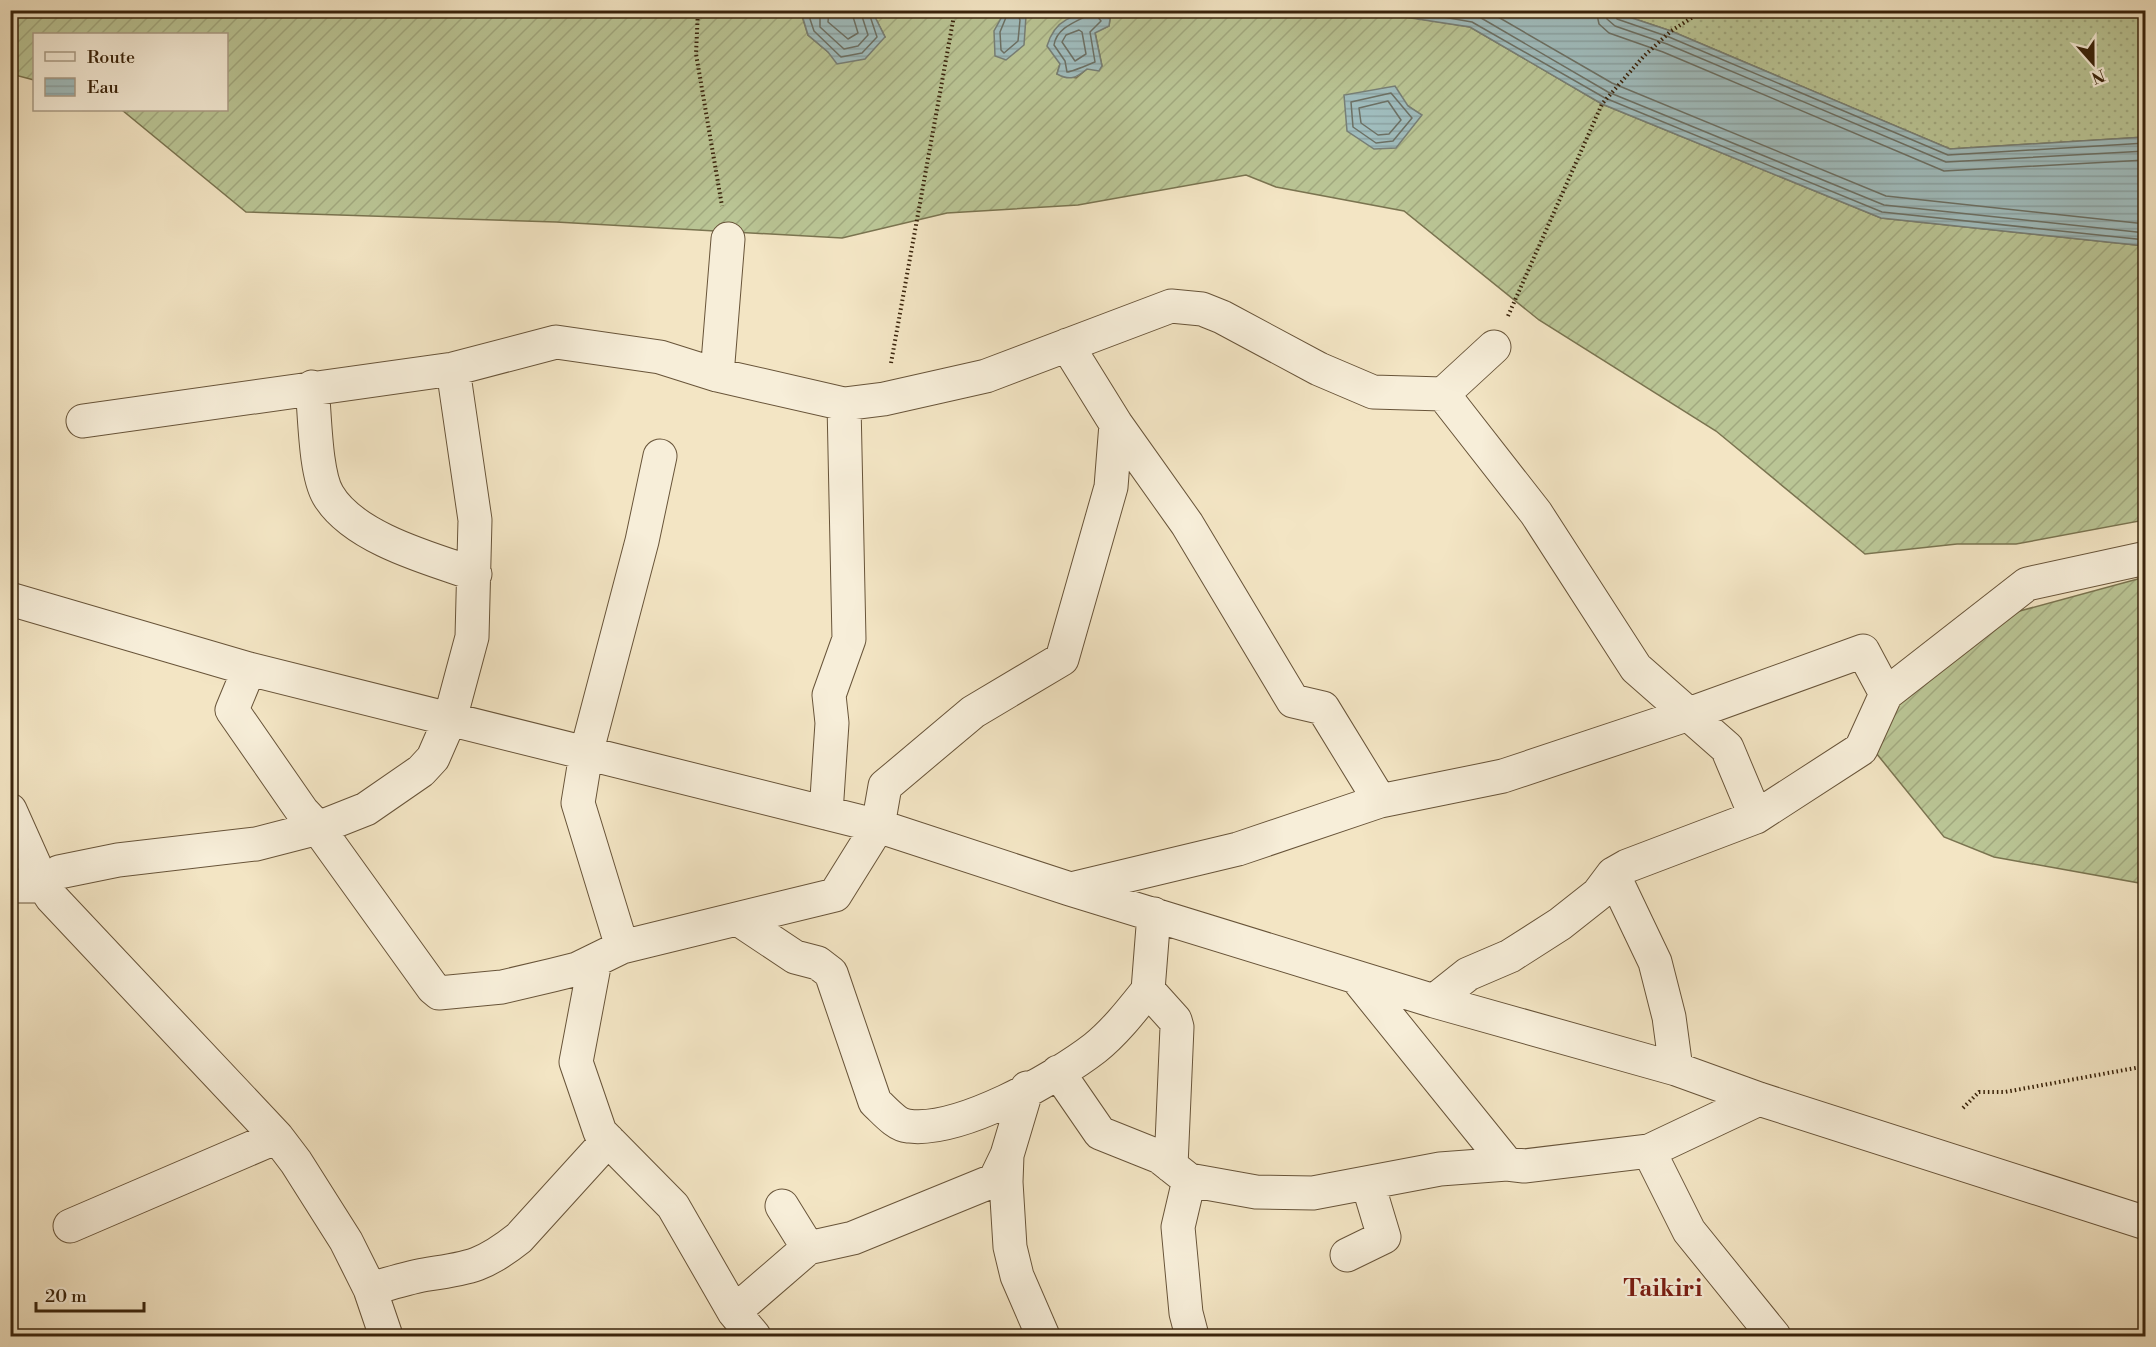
<svg xmlns="http://www.w3.org/2000/svg" width="2156" height="1347" font-family="'Libre Bodoni',serif">
<style>
.grass{fill:url(#grass-dots);stroke:#7a7450;stroke-width:1.5}
.garden{fill:url(#garden-furrows);stroke:#7a7450;stroke-width:1.5;fill-rule:evenodd}
.water{fill:url(#water-rules);stroke:#777f76;stroke-width:1.5}
.lines{fill:none;stroke-linecap:round;stroke-linejoin:round}
.shore{stroke:#6c7064;stroke-width:1.5}
.minor-casing{stroke:#685439;stroke-width:35}
.path{stroke:#39230b;stroke-width:4;stroke-dasharray:1.5 3;stroke-linecap:butt}
.minor{stroke:#f7eed9;stroke-width:33}
.labels{text-anchor:middle;stroke-width:4.5;stroke-linejoin:round;paint-order:stroke}
.quarter-label{font-size:24px;font-weight:bold;fill:#7a1f14;stroke:#f7eed9}
</style>
<defs>
<pattern id="grass-dots" width="8" height="8" patternUnits="userSpaceOnUse" patternTransform="scale(1.5)"><rect width="8" height="8" fill="#bac595"/><path d="M2 2h.1M6 6h.1" fill="none" stroke="#a1a97f" stroke-width="1.8" stroke-linecap="round"/></pattern>
<pattern id="garden-furrows" width="10" height="10" patternUnits="userSpaceOnUse" patternTransform="scale(1.5)"><rect width="10" height="10" fill="#bac595"/><path d="M-1 1l2-2M0 10L10 0M9 11l2-2" fill="none" stroke="#a1a97f"/></pattern>
<pattern id="water-rules" width="6" height="5" patternUnits="userSpaceOnUse" patternTransform="scale(1.5)"><rect width="6" height="5" fill="#a0bdbe"/><path d="M0 2.5h6" fill="none" stroke="#8ba2a2"/></pattern>
</defs>
<rect width="100%" height="100%" fill="#f3e5c4"/>
<filter id="stains"><feTurbulence type="fractalNoise" baseFrequency=".00333" numOctaves="4"/><feColorMatrix values="0 0 0 0 .2 0 0 0 0 .09 0 0 0 0 .02 0 0 0 .5 -.17"/></filter>
<radialGradient id="worn" r=".72"><stop offset=".6" stop-color="#630" stop-opacity="0"/><stop offset="1" stop-color="#630" stop-opacity=".3"/></radialGradient>
<!-- grass -->
<path class="grass" d="M 1611,11 L 2145,11 L 2145,137 L 1950,149 L 1671,31 Z"/>
<!-- garden -->
<path class="garden" d="M 1365,10 L 1470,27 L 1602,104 L 1881,218 L 2145,246 L 2145,520 L 2016,544 L 1957,544 L 1865,554 L 1716,431 L 1539,320 L 1404,211 L 1276,187 L 1246,175 L 1078,205 L 947,213 L 842,238 L 556,222 L 246,212 L 122,110 L 226,110 L 226,34 L 34,34 L 34,80 L 11,74 L 10,11 L 811,11 L 802,16 L 808,35 L 828,52 L 885,37 L 872,11 L 1005,11 L 1003,13 L 1026,16 L 1020,11 ZM 1110,19 L 1109,26 L 1095,32 L 1102,66 L 1087,69 L 1076,78 L 1057,74 L 1060,64 ZM 1344,96 L 1408,106 L 1421,115 Z
M 2145,577 L 2145,884 L 1994,857 L 1944,837 L 1868,743 L 1913,682 L 2016,612 Z"/>
<!-- water -->
<path class="water" d="M 811,11 L 872,11 L 885,37 L 865,59 L 837,64 L 828,52 L 808,35 L 802,15 Z
M 1005,11 L 1020,11 L 1026,16 L 1024,45 L 1006,60 L 995,56 L 994,31 Z
M 1365,11 L 1611,11 L 1671,31 L 1950,149 L 2145,137 L 2145,246 L 1881,218 L 1602,104 L 1470,27 Z
M 1100,12 L 1110,19 L 1109,26 L 1095,33 L 1102,66 L 1099,71 L 1087,69 C 1076,78 1070,81 1057,74 L 1060,64 L 1047,46 C 1055,19 1073,14 1100,12 Z
M 1395,86 L 1408,106 L 1422,115 L 1396,148 L 1374,149 L 1347,131 L 1344,95 Z"/>
<g class="lines">
<!-- shore -->
<path class="shore" d="M 813,10 L 810,19 L 814,31 L 841,57 L 862,53 L 877,37 L 868,10
M 820,10 L 820,27 L 844,49 L 858,46 L 868,35 L 860,10
M 829,10 L 828,22 L 848,39 L 858,33 L 851,10
M 1009,10 L 1000,32 L 1001,50 L 1004,53 L 1018,41 L 1020,20 L 1016,10
M 1403,10 L 1472,22 L 1605,98 L 1882,212 L 2146,240
M 1451,10 L 1476,15 L 1608,92 L 1884,205 L 2146,233
M 1486,10 L 1612,83 L 1886,196 L 2146,224
M 1596,10 L 1599,24 L 1609,33 L 1663,52 L 1944,171 L 2146,160
M 1605,10 L 1607,19 L 1615,26 L 1667,44 L 1946,162 L 2146,151
M 1613,10 L 1617,19 L 1669,37 L 1948,155 L 2146,143
M 1094,12 L 1101,21 L 1090,32 L 1095,62 C 1090,64 1072,72 1067,72 L 1065,61 L 1054,45 C 1057,26 1079,21 1094,12 Z
M 1079,30 L 1082,32 L 1086,54 L 1075,61 L 1062,42 L 1066,35 Z
M 1391,93 L 1412,118 L 1393,141 L 1376,143 L 1353,127 L 1351,102 Z
M 1388,101 L 1401,120 L 1389,134 L 1378,135 L 1361,123 L 1359,108 Z"/>
<defs>
<path id="minor" d="M 1067,345 L 1116,424 L 1187,524 L 1293,701 L 1323,708 L 1380,801
M 717,375 L 728,239
M 312,387 C 315,415 315,473 328,495 C 353,538 431,559 475,574
M 1443,394 L 1494,347
M 83,421 L 453,369 L 556,342 L 660,357 L 717,375 L 844,404 L 884,399 L 986,376 L 1171,306 L 1202,309 L 1222,317 L 1319,369 L 1373,392 L 1443,394 L 1536,513 L 1636,668 L 1727,748 L 1756,817
M 10,599 L 249,669 L 878,826 L 1070,889 L 1434,1001 L 1676,1069 L 1759,1099 L 2146,1223
M 249,669 L 232,710 L 302,811 L 318,828 L 433,988 L 439,993 L 502,987 L 553,975 L 577,969 L 622,947 L 835,895 L 878,826 L 885,786 L 973,712 L 1062,659 L 1111,487 L 1116,424
M 10,810 L 44,886 L 59,872 L 118,860 L 256,844 L 318,828 L 366,809 L 421,771 L 433,758 L 450,719 L 472,637 L 475,520 L 453,369
M 826,813 L 832,723 L 829,695 L 849,639 L 844,404
M 1613,874 L 1655,962 L 1669,1017 L 1676,1069
M 10,886 L 44,886 L 52,898 L 277,1137 L 296,1162 L 346,1241 L 370,1289 L 386,1336
M 1071,889 L 1238,849 L 1380,801 L 1503,776 L 1689,714 L 1863,651 L 1886,694
M 1154,914 L 1148,990 L 1175,1020 L 1177,1027 L 1171,1166
M 738,919 L 795,957 L 818,963 L 831,973 L 875,1102 C 884,1110 896,1125 908,1126 C 959,1133 1055,1079 1095,1048 C 1115,1032 1132,1010 1148,990
M 622,947 L 578,803 L 586,754 L 642,541 L 660,456
M 595,961 L 576,1062 L 600,1132 L 673,1206 L 734,1312 L 754,1336
M 1356,977 L 1507,1164
M 1434,1001 L 1468,974 L 1510,956 L 1560,924 L 1598,894 L 1613,874 L 1627,866 L 1756,817 L 1861,749 L 1886,694 L 2027,584 L 2146,558
M 1058,1072 L 1100,1133 L 1160,1157 L 1189,1180 L 1256,1192 L 1313,1193 L 1440,1169 L 1507,1164 L 1524,1166 L 1649,1151 L 1759,1099
M 1027,1088 L 1007,1155 L 1006,1182 L 1010,1247 L 1017,1276 L 1043,1336
M 1649,1151 L 1689,1231 L 1774,1336
M 1189,1180 L 1178,1227 L 1186,1313 L 1192,1336
M 782,1206 L 808,1248
M 70,1226 L 277,1137
M 1347,1255 L 1384,1237 L 1368,1184
M 370,1289 C 389,1284 409,1277 429,1274 C 471,1268 485,1265 519,1238 L 608,1140
M 734,1312 L 808,1248 L 853,1238 L 995,1180 L 1007,1155"/>
</defs>
<!-- minor casing -->
<use href="#minor" class="minor-casing"/>
<!-- path -->
<path class="path" d="M 698,10 L 696,54 L 722,206
M 1508,316 L 1602,104 L 1643,57 L 1671,31 L 1704,10
M 891,363 L 955,10
M 1963,1108 L 1979,1092 L 2005,1092 L 2146,1066"/>
<!-- minor -->
<use href="#minor" class="minor"/>
</g>
<g class="labels">
<!-- quarter labels -->
<g class="quarter-label">
<text x="1663" y="1296">Taikiri</text>
</g>
</g>
<!-- margin -->
<rect width="2156" height="1347" fill="none" stroke="#f3e5c4" stroke-width="36"/>
<rect x="12" y="12" width="2132" height="1323" fill="none" stroke="#39230b" stroke-width="3"/>
<rect x="18" y="18" width="2120" height="1311" fill="none" stroke="#39230b" stroke-width="1.5"/>
<!-- legend -->
<rect x="33" y="33" width="195" height="78" fill="#f7eed9" stroke="#ab9d87" stroke-width="1.5"/>
<rect x="45" y="52" width="30" height="9" fill="#f7eed9" stroke="#ab9d87" stroke-width="1.5"/>
<text x="87" y="63" font-size="18" fill="#39230b">Route</text>
<rect x="45" y="78" width="30" height="18" fill="url(#water-rules)" stroke="#ab9d87" stroke-width="1.5"/>
<text x="87" y="93" font-size="18" fill="#39230b">Eau</text>
<!-- north arrow -->
<g transform="translate(2093 63) rotate(159)" stroke="#f7eed9" stroke-width="4.5" paint-order="stroke">
<path d="M0-4.5L10 22L0 15L-10 22Z" fill="#39230b"/>
<text y="-9" font-size="16" font-weight="bold" text-anchor="middle" fill="#39230b">N</text>
</g>
<!-- scale -->
<path d="M36 1302v9h108v-9" fill="none" stroke="#39230b" stroke-width="3"/>
<text x="45" y="1302" font-size="18" fill="#39230b" stroke="#f7eed9" stroke-width="4.5" paint-order="stroke">20 m</text>
<rect width="100%" height="100%" filter="url(#stains)"/>
<rect width="100%" height="100%" fill="url(#worn)"/>
</svg>
